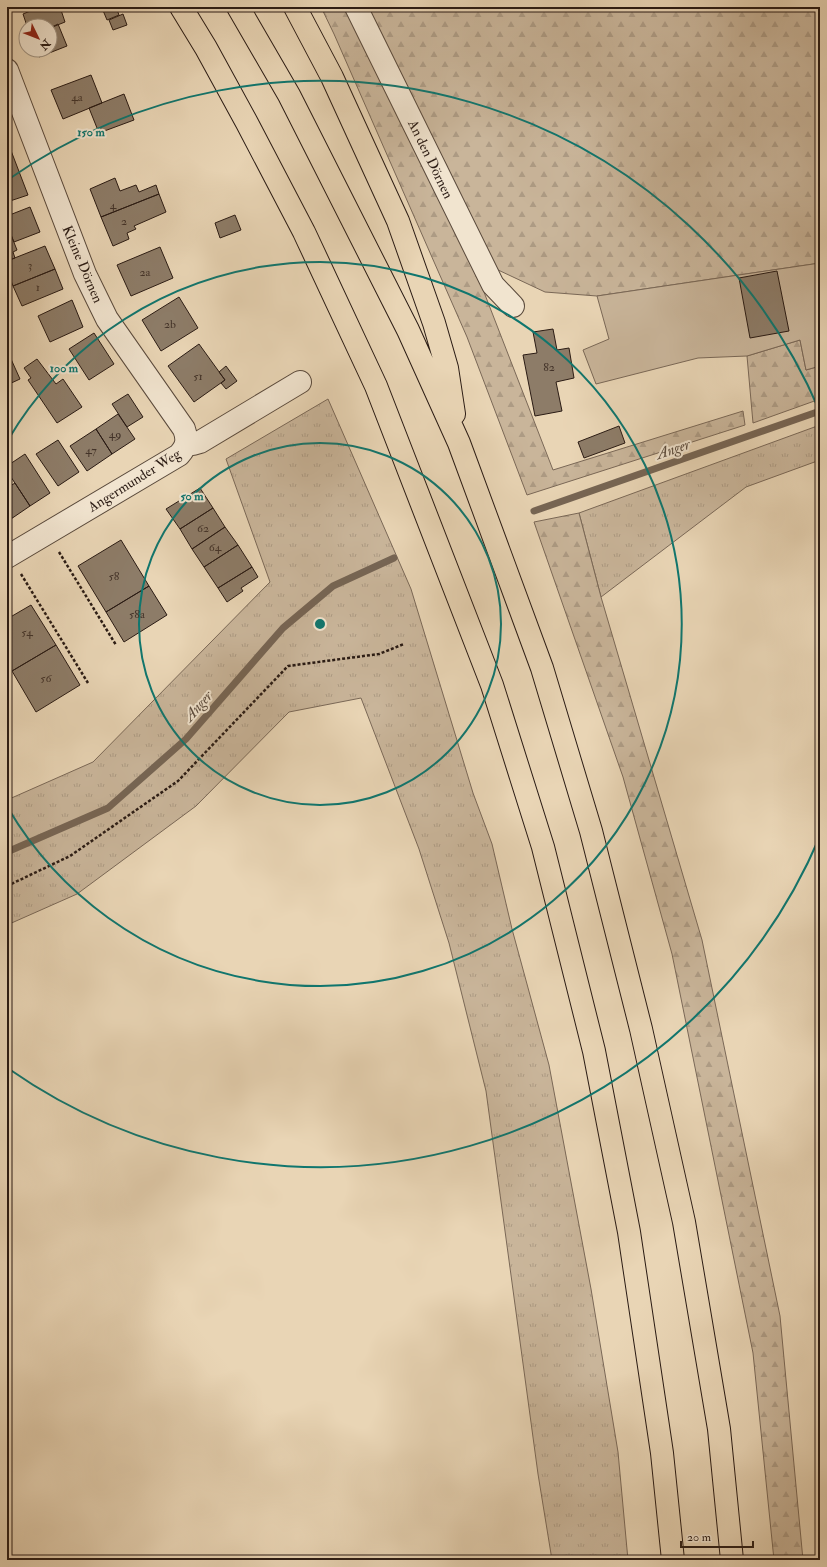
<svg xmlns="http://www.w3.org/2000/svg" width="827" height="1567" font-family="'IM FELL Double Pica',serif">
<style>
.grass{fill:url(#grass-tufts);stroke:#7a6857}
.forest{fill:url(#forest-firs);stroke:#7a6857}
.garden{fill:#c9b59a;stroke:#7a6857}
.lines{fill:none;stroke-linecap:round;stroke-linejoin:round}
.stream{stroke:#766554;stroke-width:7}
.building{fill:#8d7c68;stroke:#2a1b14}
.minor-casing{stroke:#5a4a3c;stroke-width:24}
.highway-casing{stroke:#2a1b14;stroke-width:24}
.path{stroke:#2a1b14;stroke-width:2.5;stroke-dasharray:3 2;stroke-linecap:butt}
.minor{stroke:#f1e4cf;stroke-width:22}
.highway{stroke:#e9d5b5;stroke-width:22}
.ring{fill:none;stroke:#0f766e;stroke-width:2}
.labels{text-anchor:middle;stroke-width:4;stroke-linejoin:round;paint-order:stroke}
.number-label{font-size:12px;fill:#433329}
.street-label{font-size:14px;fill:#2a1b14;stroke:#f1e4cf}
.water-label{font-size:15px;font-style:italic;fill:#5c4c3e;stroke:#f1e4cf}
.centre{fill:#0f766e;stroke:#f1e4cf;stroke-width:2}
.ring-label{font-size:12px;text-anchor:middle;font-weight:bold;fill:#0f766e;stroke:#f1e4cf;stroke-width:4;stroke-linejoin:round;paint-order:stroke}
</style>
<defs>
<pattern id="grass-tufts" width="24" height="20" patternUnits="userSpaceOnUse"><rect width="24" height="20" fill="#c9b59a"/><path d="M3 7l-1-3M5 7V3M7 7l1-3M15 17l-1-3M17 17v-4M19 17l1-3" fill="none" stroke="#ad9b84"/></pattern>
<pattern id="forest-firs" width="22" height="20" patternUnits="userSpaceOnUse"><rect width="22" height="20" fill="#c9b59a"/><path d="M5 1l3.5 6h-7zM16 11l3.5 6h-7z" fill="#ad9b84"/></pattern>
</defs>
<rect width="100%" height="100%" fill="#e9d5b5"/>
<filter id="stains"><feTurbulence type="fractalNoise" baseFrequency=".005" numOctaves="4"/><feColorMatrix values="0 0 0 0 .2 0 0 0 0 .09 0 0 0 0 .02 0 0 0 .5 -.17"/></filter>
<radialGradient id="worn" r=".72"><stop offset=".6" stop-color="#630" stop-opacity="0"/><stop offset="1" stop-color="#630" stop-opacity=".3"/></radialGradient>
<!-- grass -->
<path class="grass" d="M 328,399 L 411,589 L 473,793 L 492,844 L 512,929 L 549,1065 L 591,1289 L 618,1452 L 628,1560 L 552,1560 L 538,1474 L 486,1091 L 449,943 L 419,849 L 361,698 L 289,712 L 196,806 L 77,894 L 7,925 L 7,800 L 93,762 L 270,582 L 226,459 Z
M 820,425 L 820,460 L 746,487 L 601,597 L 579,513 Z"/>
<!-- forest -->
<path class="forest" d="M 321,7 L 820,7 L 820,263 L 597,296 L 545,292 L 496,269 L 482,287 L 553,470 L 743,411 L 745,425 L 527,495 L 467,337 L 334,34 Z
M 800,340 L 806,370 L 820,366 L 820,399 L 753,423 L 747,356 Z
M 579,513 L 601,597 L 702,940 L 780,1316 L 803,1560 L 774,1560 L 753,1353 L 672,954 L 623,777 L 534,522 Z"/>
<!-- garden -->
<path class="garden" d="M 820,263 L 820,366 L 806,370 L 800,340 L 747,356 L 698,358 L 596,384 L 583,350 L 609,339 L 597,296 Z"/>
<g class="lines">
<!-- stream -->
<path class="stream" d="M 534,511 L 820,411
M 7,852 L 108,808 L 186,739 L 283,628 L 333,586 L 394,558"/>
</g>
<!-- building -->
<path class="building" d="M 40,7 L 60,7 L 65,22 L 50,28 L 50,26 L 27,26 L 23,14 Z
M 104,7 L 116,7 L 119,15 L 107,20 L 102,8 Z
M 123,14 L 127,25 L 113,30 L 109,20 Z
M 58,24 L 67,46 L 39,57 L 36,50 L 50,50 L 50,28 Z
M 91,75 L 102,103 L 63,119 L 51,90 Z
M 124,94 L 134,120 L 99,133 L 89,108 Z
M 10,148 L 28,195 L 7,202 L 7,149 Z
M 115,178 L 120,191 L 136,185 L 139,192 L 156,185 L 159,194 L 101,217 L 90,189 Z
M 159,194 L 166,212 L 134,226 L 136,229 L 127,233 L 129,239 L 113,246 L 101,217 Z
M 30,207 L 40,232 L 14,242 L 7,225 L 7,216 Z
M 235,215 L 241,230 L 220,238 L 215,223 Z
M 7,225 L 17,250 L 13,252 L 15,258 L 7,261 Z
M 45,246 L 55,269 L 13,286 L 7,270 L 7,261 Z
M 160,247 L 173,278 L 131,296 L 117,265 Z
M 55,269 L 63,289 L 22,306 L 13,286 Z
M 777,271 L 789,331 L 750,338 L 739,278 Z
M 179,297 L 198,328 L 161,351 L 142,320 Z
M 72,300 L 83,327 L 50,342 L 38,316 Z
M 553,329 L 557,350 L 569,348 L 574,378 L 556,382 L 562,411 L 535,416 L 523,355 L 537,353 L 533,332 Z
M 94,333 L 114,364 L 89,380 L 69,349 Z
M 199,344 L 225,380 L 194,402 L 168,366 Z
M 11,359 L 20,379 L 7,385 L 7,361 Z
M 37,359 L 56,384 L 63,379 L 82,407 L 57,423 L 28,380 L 31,378 L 24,368 Z
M 226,366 L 237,381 L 226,389 L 221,383 L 225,380 L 219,372 Z
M 128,394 L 143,417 L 127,427 L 112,404 Z
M 118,414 L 135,439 L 112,454 L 96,429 Z
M 619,426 L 625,443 L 584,458 L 578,442 Z
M 96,429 L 112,454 L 87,471 L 70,446 Z
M 58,440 L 79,472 L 58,486 L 36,454 Z
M 25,454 L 50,493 L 30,506 L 7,471 L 7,466 Z
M 15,483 L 30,506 L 8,521 L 7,519 L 7,488 Z
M 200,488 L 213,508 L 180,529 L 166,509 Z
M 213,508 L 225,527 L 192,549 L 180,529 Z
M 225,527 L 238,545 L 204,567 L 192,549 Z
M 121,540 L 149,586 L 106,612 L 78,566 Z
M 238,545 L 252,567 L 218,588 L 204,567 Z
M 252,567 L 258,577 L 241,588 L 243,591 L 227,602 L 218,588 Z
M 149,586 L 167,615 L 124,642 L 106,612 Z
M 31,605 L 56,645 L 12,671 L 7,664 L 7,619 Z
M 56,645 L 80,685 L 36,712 L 12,671 Z"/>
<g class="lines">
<defs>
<path id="minor" d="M 356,7 L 493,285 L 513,306
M 7,70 L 85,274 L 107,319 L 184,429 C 188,440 187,446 179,455 L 7,557
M 187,443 L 193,444 L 200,442 L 300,382"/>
<path id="highway" d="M 181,7 L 206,48 L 247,123 L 304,232 L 376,386 L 492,685 L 543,847 L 594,1051 L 629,1232 L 662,1453 L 673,1560
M 238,7 L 289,95 L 408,330 L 459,443 L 542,668 L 591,831 L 641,1029 L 684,1222 L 719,1429 L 732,1560
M 295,7 L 332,77 L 398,221 L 434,323 L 447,368 L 454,414"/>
</defs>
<!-- minor casing -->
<use href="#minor" class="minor-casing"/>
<!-- highway casing -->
<use href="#highway" class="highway-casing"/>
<!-- path -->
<path class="path" d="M 59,552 L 116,645
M 21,574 L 88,683
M 7,886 L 70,856 L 178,781 L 288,666 L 379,654 L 404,644"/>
<!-- minor -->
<use href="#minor" class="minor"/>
<!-- highway -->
<use href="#highway" class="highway"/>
</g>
<!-- distance rings -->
<g class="ring">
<circle cx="320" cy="624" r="181"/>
<path d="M8 440A362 362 0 1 1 8 808"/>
<path d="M820 836A543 543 0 0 1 9 1069M9 179A543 543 0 0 1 820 412"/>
</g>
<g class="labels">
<!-- number labels -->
<g class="number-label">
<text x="77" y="101">4a</text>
<text x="113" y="209">4</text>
<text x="124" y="225">2</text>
<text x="30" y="269">3</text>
<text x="145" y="276">2a</text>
<text x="38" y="291">1</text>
<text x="170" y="328">2b</text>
<text x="549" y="371">82</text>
<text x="198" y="380">51</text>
<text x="115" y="438">49</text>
<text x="91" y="454">47</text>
<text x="203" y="532">62</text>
<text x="215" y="551">64</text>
<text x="114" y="580">58</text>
<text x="137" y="618">58a</text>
<text x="27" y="636">54</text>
<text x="46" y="682">56</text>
</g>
<!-- street labels -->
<g class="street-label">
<text transform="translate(431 159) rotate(64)" y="5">An den Dörnen</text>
<text transform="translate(83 264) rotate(67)" y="5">Kleine Dörnen</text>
<text transform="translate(134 480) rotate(-32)" y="5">Angermunder Weg</text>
</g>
<!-- water labels -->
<g class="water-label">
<text transform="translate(673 449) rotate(-19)" y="5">Anger</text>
<text transform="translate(198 706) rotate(-49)" y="5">Anger</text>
</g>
</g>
<circle cx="320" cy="624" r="6" class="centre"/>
<g class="ring-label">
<text x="91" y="136">150 m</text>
<text x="64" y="372">100 m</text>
<text x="192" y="500">50 m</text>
</g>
<!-- margin -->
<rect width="827" height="1567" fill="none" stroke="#e9d5b5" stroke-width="24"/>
<rect x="8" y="8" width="811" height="1551" fill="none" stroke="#2a1b14" stroke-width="2"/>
<rect x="12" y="12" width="803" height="1543" fill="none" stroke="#2a1b14"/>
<!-- north arrow -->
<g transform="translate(38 38) rotate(133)"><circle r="19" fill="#f1e4cf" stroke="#a19484"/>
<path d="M0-3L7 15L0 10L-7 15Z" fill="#8f2418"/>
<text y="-6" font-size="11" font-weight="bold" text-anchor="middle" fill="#2a1b14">N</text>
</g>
<!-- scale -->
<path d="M681 1541v6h72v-6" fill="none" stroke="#2a1b14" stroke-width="2"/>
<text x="687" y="1541" font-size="12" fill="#2a1b14" stroke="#f1e4cf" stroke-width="3" paint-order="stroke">20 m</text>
<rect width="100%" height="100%" filter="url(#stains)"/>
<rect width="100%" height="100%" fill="url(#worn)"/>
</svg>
